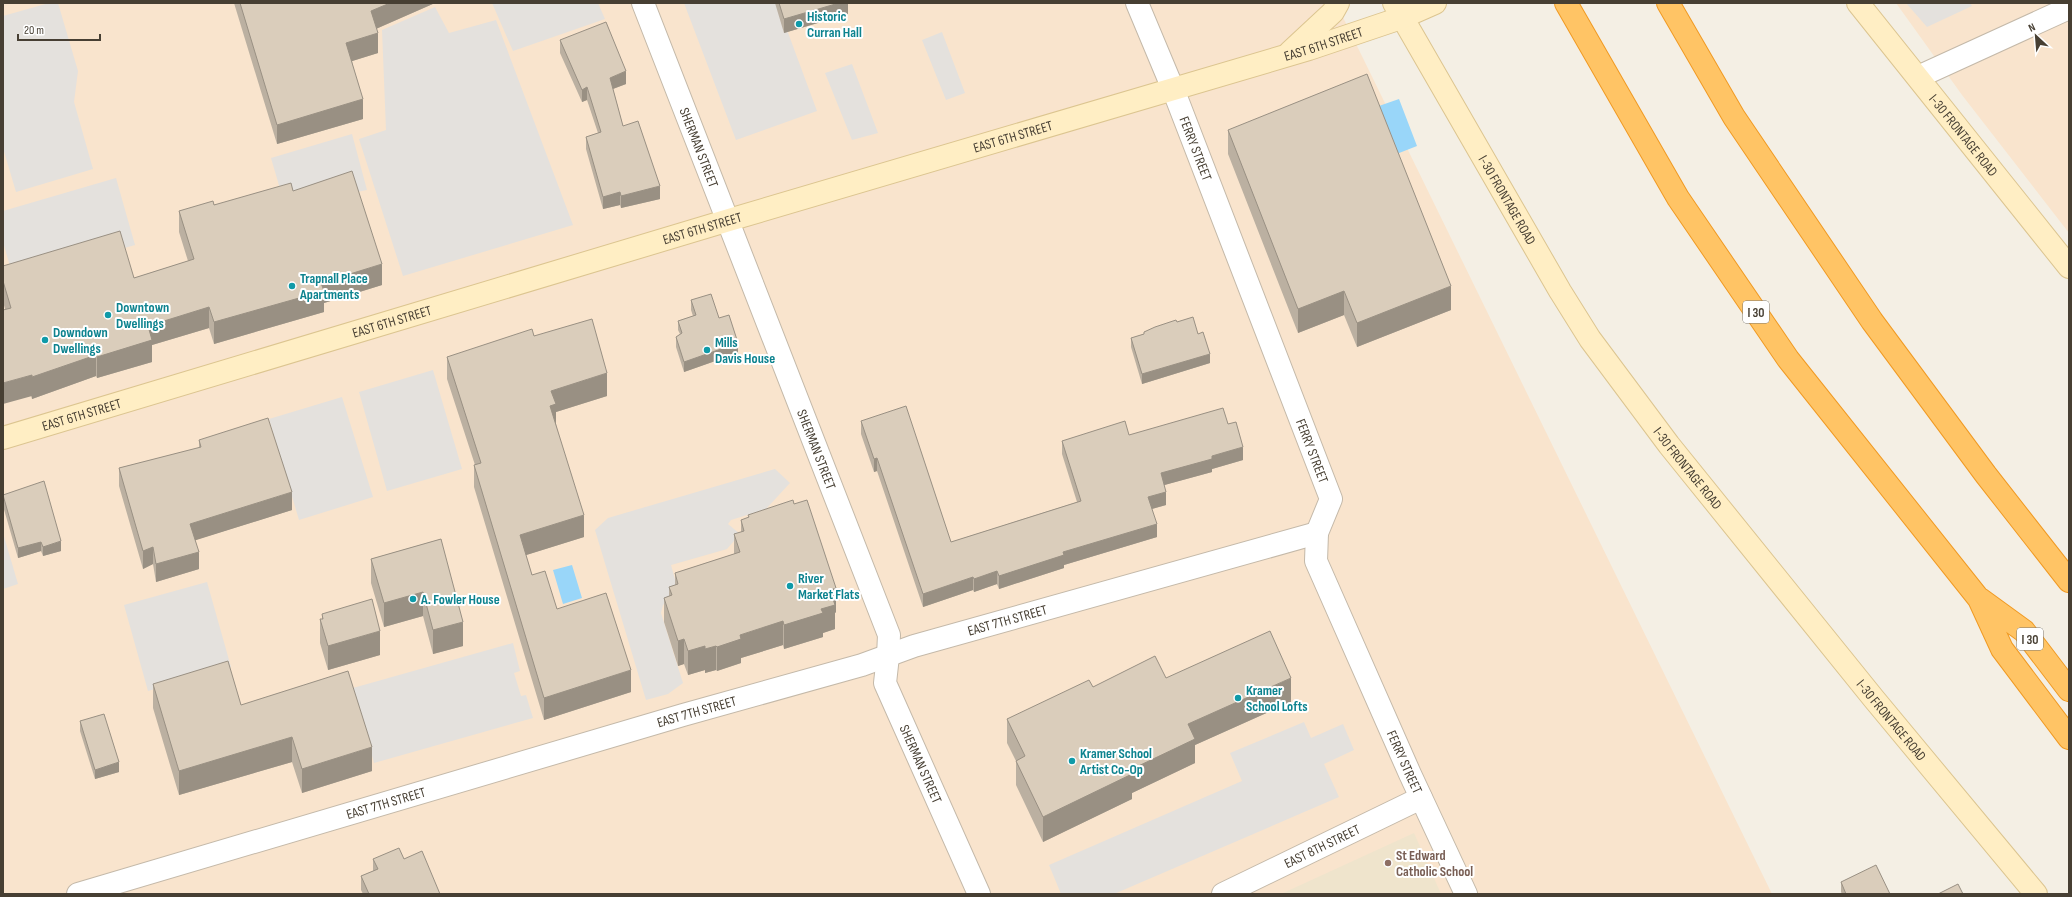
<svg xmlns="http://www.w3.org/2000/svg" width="2072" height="897" font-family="'Sofia Sans Condensed',sans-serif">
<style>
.commercial{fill:#f9e4cd}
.education{fill:#efe4cc}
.parking{fill:#e4e1dd}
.water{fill:#99d6f9}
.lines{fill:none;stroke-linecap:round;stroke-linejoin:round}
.street-casing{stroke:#c4b9a9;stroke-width:24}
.secondary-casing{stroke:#dcc590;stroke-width:24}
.highway-casing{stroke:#f09a23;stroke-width:24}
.street{stroke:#fff;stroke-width:22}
.secondary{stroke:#ffeec4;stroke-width:22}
.highway{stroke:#ffc465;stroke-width:22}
.wall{fill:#bbb0a1}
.shaded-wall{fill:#999083}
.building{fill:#dacdbb;stroke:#999083}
.culture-dot{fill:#0f9aa8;stroke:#fff;stroke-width:1.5}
.education-dot{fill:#8d6e63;stroke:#fff;stroke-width:1.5}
.labels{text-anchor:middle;stroke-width:4;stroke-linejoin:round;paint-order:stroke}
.shield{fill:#fff;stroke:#7e7970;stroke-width:1}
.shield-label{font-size:13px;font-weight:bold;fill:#473f33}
.culture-label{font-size:14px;font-weight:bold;fill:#0d838f;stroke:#fff;text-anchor:start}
.street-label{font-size:14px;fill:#473f33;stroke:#fff}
.education-label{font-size:14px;font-weight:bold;fill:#785e54;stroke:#fff;text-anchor:start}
</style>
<rect width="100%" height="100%" fill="#f4efe4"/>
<!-- commercial -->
<path class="commercial" d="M 3,3 L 1336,3 L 1772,894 L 3,894 Z
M 1896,3 L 2069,3 L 2069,233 L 1962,95 Z"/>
<!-- education -->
<path class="education" d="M 1414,833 L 1441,894 L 1281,894 Z"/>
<!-- parking -->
<path class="parking" d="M 49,3 L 58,3 L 78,71 L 74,102 L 93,169 L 16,192 L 3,148 L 3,16 Z
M 492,3 L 598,3 L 605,19 L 513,51 Z
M 684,3 L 777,3 L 817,111 L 736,140 Z
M 1906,3 L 1970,3 L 1972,6 L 1927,27 Z
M 435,7 L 449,33 L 496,20 L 573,225 L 403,276 L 359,139 L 386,130 L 382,30 Z
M 942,32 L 965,93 L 946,100 L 922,40 Z
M 852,64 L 878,133 L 852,140 L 825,73 Z
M 352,134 L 367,190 L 285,206 L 271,158 Z
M 116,178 L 135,245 L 14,280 L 3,242 L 3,211 Z
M 433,370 L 462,469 L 387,491 L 359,392 Z
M 342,397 L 373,497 L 299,520 L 269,419 Z
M 775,469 L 790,483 L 766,509 L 731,520 L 728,524 L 740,534 L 727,549 L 671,565 L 678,590 L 663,605 L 661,613 L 683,683 L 668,694 L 646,700 L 595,530 L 608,518 Z
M 3,533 L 18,584 L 3,589 Z
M 207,582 L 231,667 L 148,691 L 124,605 Z
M 513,643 L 520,671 L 514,673 L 521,696 L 526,695 L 533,718 L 374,763 L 353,688 Z
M 1304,722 L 1311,738 L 1343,724 L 1354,750 L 1324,764 L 1339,797 L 1114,894 L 1061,894 L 1049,865 L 1242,781 L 1230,753 Z"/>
<!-- water -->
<path class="water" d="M 1399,99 L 1417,146 L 1394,155 L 1376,107 Z
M 572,565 L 582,598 L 563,604 L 553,570 Z"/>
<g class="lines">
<defs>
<g id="street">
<path id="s1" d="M 643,3 L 889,635 L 888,656 L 885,683 L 979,894"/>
<path id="s2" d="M 1137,3 L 1173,89 L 1331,499 L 1317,533 L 1316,561 L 1410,774 L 1466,894"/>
<path d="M 1918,77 L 2069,8"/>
<path id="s3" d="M 78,894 L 683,715 L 862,665 L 914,646 L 1317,533"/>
<path id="s4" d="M 1223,894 L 1421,798"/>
</g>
<g id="secondary">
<path id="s5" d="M 1394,3 L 1560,291 L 1590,339 L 1669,445 L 1874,699 L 2036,894"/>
<path id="s6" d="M 1858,3 L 2069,267"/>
<path d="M 1290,52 L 1333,12 L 1338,3"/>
<path id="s7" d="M 3,438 L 729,220 L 1309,49 L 1401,18 L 1435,3"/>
</g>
<path id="highway" d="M 1566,3 L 1678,198 L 1788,359 L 1979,599 L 2002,649 L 2069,738
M 1668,3 L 1734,117 L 1872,321 L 1986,475 L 2069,581
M 1980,599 L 2024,631 L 2069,690"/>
</defs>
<!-- street casing -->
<use href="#street" class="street-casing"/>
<!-- secondary casing -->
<use href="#secondary" class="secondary-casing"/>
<!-- highway casing -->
<use href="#highway" class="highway-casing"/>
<!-- street -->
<use href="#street" class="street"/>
<!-- secondary -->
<use href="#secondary" class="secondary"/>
<!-- highway -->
<use href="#highway" class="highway"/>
</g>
<!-- wall -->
<path class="wall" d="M 234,3 L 435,3 L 376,29 L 378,53 L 352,61 L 363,119 L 277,144 Z
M 775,3 L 848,3 L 848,14 L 784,33 Z
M 560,40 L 626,84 L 613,89 L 623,126 L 660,199 L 621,208 L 620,205 L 603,209 L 586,149 L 586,137 L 598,133 L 587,100 L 582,102 L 560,53 Z
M 1228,130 L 1451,310 L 1357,347 L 1344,315 L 1298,333 L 1228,154 Z
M 293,191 L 382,285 L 324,303 L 324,312 L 214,344 L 209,328 L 152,345 L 152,362 L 97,378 L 96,376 L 32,399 L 3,302 L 3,266 L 134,278 L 188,261 L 179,232 L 179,211 Z
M 691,300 L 719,318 L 738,353 L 684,372 L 676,347 L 676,337 L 680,334 L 678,330 L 678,321 L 693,316 L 691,310 Z
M 1177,322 L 1210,363 L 1142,384 L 1131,347 L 1131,338 L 1144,334 L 1144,332 Z
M 534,336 L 607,396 L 556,412 L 556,424 L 584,537 L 526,555 L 532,575 L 557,609 L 631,692 L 544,720 L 474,487 L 474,465 L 475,465 L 447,379 L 447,357 Z
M 861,421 L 951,542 L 1077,502 L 1062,454 L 1062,441 L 1129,435 L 1228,424 L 1243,460 L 1212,469 L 1212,472 L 1164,485 L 1166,505 L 1152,509 L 1157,537 L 1064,565 L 1064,568 L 999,589 L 997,584 L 974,592 L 973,590 L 923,607 L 877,471 L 874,472 L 861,434 Z
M 199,440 L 292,510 L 195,540 L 199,569 L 156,582 L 153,564 L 143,569 L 119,486 L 119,468 L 199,448 Z
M 3,495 L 61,551 L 43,556 L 41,551 L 18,558 L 3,506 Z
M 748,515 L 836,612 L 835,613 L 835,629 L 823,633 L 823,637 L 784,649 L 783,645 L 741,658 L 741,663 L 717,671 L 716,670 L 705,673 L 705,670 L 688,675 L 684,664 L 678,666 L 664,622 L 664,598 L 669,596 L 669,587 L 675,585 L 675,573 L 734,554 L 734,534 L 741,532 L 741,520 L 748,518 Z
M 441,539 L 463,646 L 433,654 L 423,616 L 384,627 L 371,583 L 371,559 Z
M 322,614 L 380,655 L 328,670 L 320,643 L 320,619 L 322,619 Z
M 1166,678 L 1291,702 L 1195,745 L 1195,763 L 1132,793 L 1132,799 L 1043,842 L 1016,785 L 1016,761 L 1007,743 L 1007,719 L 1093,687 Z
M 153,684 L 241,705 L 372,771 L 302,793 L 292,762 L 179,795 L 153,708 Z
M 80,721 L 119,772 L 95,779 L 80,731 Z
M 373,859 L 404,859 L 440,894 L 363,894 L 361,890 L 361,876 L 373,871 Z
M 1841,882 L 1890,894 L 1842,894 L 1841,892 Z"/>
<!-- shaded-wall -->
<path class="shaded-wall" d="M 390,3 L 435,3 L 371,31 L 371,11 Z
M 839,3 L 848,3 L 848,14 L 784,33 L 784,19 Z
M 378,33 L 378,53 L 346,63 L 346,43 Z
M 626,71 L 626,84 L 610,90 L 610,78 Z
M 587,87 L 587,100 L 582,102 L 582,90 Z
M 363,99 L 363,119 L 277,144 L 277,125 Z
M 660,186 L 660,199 L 621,208 L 621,196 Z
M 620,192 L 620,205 L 603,209 L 603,197 Z
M 382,264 L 382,285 L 324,303 L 324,312 L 214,344 L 214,322 L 321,283 Z
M 1451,286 L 1451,310 L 1357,347 L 1357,323 Z
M 1344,291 L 1344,315 L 1298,333 L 1298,309 Z
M 209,307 L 209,328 L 152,345 L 152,362 L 97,378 L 97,357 L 148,326 Z
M 738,343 L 738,353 L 684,372 L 684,362 Z
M 1210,354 L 1210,363 L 1142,384 L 1142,374 Z
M 96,355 L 96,376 L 32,399 L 32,377 Z
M 607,373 L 607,396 L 556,412 L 556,426 L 550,406 L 551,391 Z
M 32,375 L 32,396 L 3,404 L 3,383 Z
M 1243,447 L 1243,460 L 1212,469 L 1212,472 L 1161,486 L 1161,473 L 1212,456 Z
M 877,458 L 877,471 L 874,472 L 874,459 Z
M 292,492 L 292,510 L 190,542 L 190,524 Z
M 1166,492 L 1166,505 L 1148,510 L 1148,497 Z
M 584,515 L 584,537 L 520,557 L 520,535 Z
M 1157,524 L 1157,537 L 1064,565 L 1064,568 L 999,589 L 999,576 L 1063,552 Z
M 61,541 L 61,551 L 43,556 L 43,547 Z
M 41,542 L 41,551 L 18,558 L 18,548 Z
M 153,547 L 153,564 L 143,569 L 143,551 Z
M 199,552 L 199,569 L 156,582 L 156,564 Z
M 997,571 L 997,584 L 974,592 L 974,579 Z
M 973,577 L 973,590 L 923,607 L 923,594 Z
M 836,588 L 836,612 L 835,613 L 835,629 L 823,633 L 823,637 L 784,649 L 784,625 L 821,609 L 830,590 Z
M 423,592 L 423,616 L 384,627 L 384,603 Z
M 783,621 L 783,645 L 741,658 L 741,663 L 717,671 L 717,647 L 740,635 Z
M 463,622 L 463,646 L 433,654 L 433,630 Z
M 380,631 L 380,655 L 328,670 L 328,646 Z
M 684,639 L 684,664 L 678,666 L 678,641 Z
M 705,646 L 705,670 L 688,675 L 688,651 Z
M 716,646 L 716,670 L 705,673 L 705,649 Z
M 631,670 L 631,692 L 544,720 L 544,698 Z
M 1291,678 L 1291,702 L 1195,745 L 1195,763 L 1132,793 L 1132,799 L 1043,842 L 1043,817 L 1130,770 L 1188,724 Z
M 292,737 L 292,762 L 179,795 L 179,771 Z
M 372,747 L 372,771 L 302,793 L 302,769 Z
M 119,762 L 119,772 L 95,779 L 95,770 Z"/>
<!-- building -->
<path class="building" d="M 240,3 L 390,3 L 371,11 L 378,33 L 346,43 L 363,99 L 277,125 Z
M 779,3 L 839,3 L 784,19 Z
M 606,22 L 626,71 L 610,78 L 623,126 L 638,121 L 660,186 L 621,196 L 620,192 L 603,197 L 586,137 L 601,132 L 587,87 L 582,90 L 560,40 Z
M 1367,74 L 1451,286 L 1357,323 L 1344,291 L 1298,309 L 1228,130 Z
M 352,171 L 382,264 L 321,283 L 324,291 L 214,322 L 209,307 L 148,326 L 152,340 L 97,357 L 96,355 L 32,377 L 32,375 L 3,383 L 3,310 L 11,308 L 3,281 L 3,266 L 120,231 L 134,278 L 194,259 L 179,211 L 213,201 L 214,205 L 291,183 L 293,191 Z
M 711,294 L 719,318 L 729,315 L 738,343 L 684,362 L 676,337 L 682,333 L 678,321 L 696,315 L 691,300 Z
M 1193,317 L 1198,334 L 1203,332 L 1210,354 L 1142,374 L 1131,338 L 1144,334 L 1144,332 L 1155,327 L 1176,320 L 1177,322 Z
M 592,319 L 607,373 L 551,391 L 556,404 L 550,406 L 584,515 L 520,535 L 532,575 L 545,571 L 557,609 L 606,593 L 631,670 L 544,698 L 474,465 L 481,463 L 447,357 L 532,329 L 534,336 Z
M 906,406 L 951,542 L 1081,501 L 1062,441 L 1125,421 L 1129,435 L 1223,408 L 1228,424 L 1236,422 L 1243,447 L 1212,456 L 1212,459 L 1161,473 L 1166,492 L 1148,497 L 1157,524 L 1063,552 L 1064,555 L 999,576 L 997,571 L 974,579 L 973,577 L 923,594 L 877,458 L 874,459 L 861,421 Z
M 268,418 L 292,492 L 190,524 L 199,552 L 156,564 L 153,547 L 143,551 L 119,468 L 201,447 L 199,440 Z
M 44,481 L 61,541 L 43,547 L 41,542 L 18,548 L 3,495 Z
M 793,500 L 794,504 L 807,500 L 836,588 L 830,590 L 835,605 L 821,609 L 823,613 L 784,625 L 783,621 L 740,635 L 741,639 L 717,647 L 716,646 L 705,649 L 705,646 L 688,651 L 684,639 L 678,641 L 664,598 L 672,595 L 669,587 L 678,584 L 675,573 L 740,552 L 734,534 L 744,531 L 741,520 L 749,517 L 748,515 Z
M 441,539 L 463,622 L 433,630 L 423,592 L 384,603 L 371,559 Z
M 372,599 L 380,631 L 328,646 L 320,619 L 323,619 L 322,614 Z
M 1270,631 L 1291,678 L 1188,724 L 1195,739 L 1130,770 L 1132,774 L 1043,817 L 1016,761 L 1025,756 L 1007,719 L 1089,680 L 1093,687 L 1155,656 L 1166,678 Z
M 228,661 L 241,705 L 348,671 L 372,747 L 302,769 L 292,737 L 179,771 L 153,684 Z
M 104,714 L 119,762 L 95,770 L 80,721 Z
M 399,848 L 404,859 L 422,851 L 440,894 L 369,894 L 361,876 L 378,869 L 373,859 Z
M 1876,865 L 1890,894 L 1846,894 L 1841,882 Z
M 1958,884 L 1963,894 L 1938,894 Z"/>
<!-- markers -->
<g class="culture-dot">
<circle cx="799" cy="24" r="4"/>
<circle cx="292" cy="286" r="4"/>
<circle cx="108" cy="315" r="4"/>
<circle cx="45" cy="340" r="4"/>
<circle cx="707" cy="350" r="4"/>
<circle cx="790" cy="586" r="4"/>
<circle cx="413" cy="599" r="4"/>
<circle cx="1238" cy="698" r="4"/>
<circle cx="1072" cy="761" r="4"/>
</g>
<circle class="education-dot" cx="1388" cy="863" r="4"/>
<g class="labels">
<!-- shield labels -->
<g class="shield">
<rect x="1743" y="301" width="26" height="22" rx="3"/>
<rect x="2017" y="628" width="26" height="22" rx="3"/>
</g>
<g class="shield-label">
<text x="1756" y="317">I 30</text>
<text x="2030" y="644">I 30</text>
</g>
<!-- culture labels -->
<g class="culture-label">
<text x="807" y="21">Historic<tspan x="807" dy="16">Curran Hall</tspan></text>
<text x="300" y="283">Trapnall Place<tspan x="300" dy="16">Apartments</tspan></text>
<text x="116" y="312">Downtown<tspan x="116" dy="16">Dwellings</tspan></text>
<text x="53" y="337">Downdown<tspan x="53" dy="16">Dwellings</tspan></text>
<text x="715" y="347">Mills<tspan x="715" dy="16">Davis House</tspan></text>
<text x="798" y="583">River<tspan x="798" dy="16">Market Flats</tspan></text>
<text x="421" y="604">A. Fowler House</text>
<text x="1246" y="695">Kramer<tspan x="1246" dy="16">School Lofts</tspan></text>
<text x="1080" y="758">Kramer School<tspan x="1080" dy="16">Artist Co-Op</tspan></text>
</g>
<!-- street labels -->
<g class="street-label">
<text dy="5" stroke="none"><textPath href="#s7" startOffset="1378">EAST 6TH STREET</textPath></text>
<text dy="5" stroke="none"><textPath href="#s6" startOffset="169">I-30 FRONTAGE ROAD</textPath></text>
<text dy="5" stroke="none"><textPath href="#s7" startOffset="1054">EAST 6TH STREET</textPath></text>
<text dy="5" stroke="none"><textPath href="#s1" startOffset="155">SHERMAN STREET</textPath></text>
<text dy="5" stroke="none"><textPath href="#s2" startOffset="157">FERRY STREET</textPath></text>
<text dy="5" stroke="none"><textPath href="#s5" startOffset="227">I-30 FRONTAGE ROAD</textPath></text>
<text dy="5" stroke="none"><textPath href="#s7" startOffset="730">EAST 6TH STREET</textPath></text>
<text dy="5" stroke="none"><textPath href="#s7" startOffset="406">EAST 6TH STREET</textPath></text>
<text dy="5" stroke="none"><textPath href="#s7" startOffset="82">EAST 6TH STREET</textPath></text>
<text dy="5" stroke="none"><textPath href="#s1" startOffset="479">SHERMAN STREET</textPath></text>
<text dy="5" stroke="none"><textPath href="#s2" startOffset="481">FERRY STREET</textPath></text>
<text dy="5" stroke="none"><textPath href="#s5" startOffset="551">I-30 FRONTAGE ROAD</textPath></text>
<text dy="5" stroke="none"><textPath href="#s3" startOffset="969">EAST 7TH STREET</textPath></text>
<text dy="5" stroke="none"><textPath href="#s3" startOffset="645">EAST 7TH STREET</textPath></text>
<text dy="5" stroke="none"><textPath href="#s5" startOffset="875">I-30 FRONTAGE ROAD</textPath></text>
<text dy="5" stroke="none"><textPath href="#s2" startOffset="817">FERRY STREET</textPath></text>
<text dy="5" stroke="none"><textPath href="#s1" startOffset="815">SHERMAN STREET</textPath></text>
<text dy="5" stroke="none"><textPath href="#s3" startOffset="321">EAST 7TH STREET</textPath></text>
<text dy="5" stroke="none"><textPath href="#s4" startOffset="110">EAST 8TH STREET</textPath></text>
</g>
<!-- education labels -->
<g class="education-label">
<text x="1396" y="860">St Edward<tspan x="1396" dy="16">Catholic School</tspan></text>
</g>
</g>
<!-- border -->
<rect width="2072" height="897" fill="none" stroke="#473f33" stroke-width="8"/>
<!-- north arrow -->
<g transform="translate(2036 36) rotate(334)" stroke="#ffffff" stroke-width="3" paint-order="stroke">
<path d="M0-3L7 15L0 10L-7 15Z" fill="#473f33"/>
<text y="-6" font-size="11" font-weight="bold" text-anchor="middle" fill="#473f33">N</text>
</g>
<!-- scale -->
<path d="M18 34v6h82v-6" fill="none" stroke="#473f33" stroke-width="2"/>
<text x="24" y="34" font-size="12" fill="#473f33" stroke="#ffffff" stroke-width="3" paint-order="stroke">20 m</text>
</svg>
